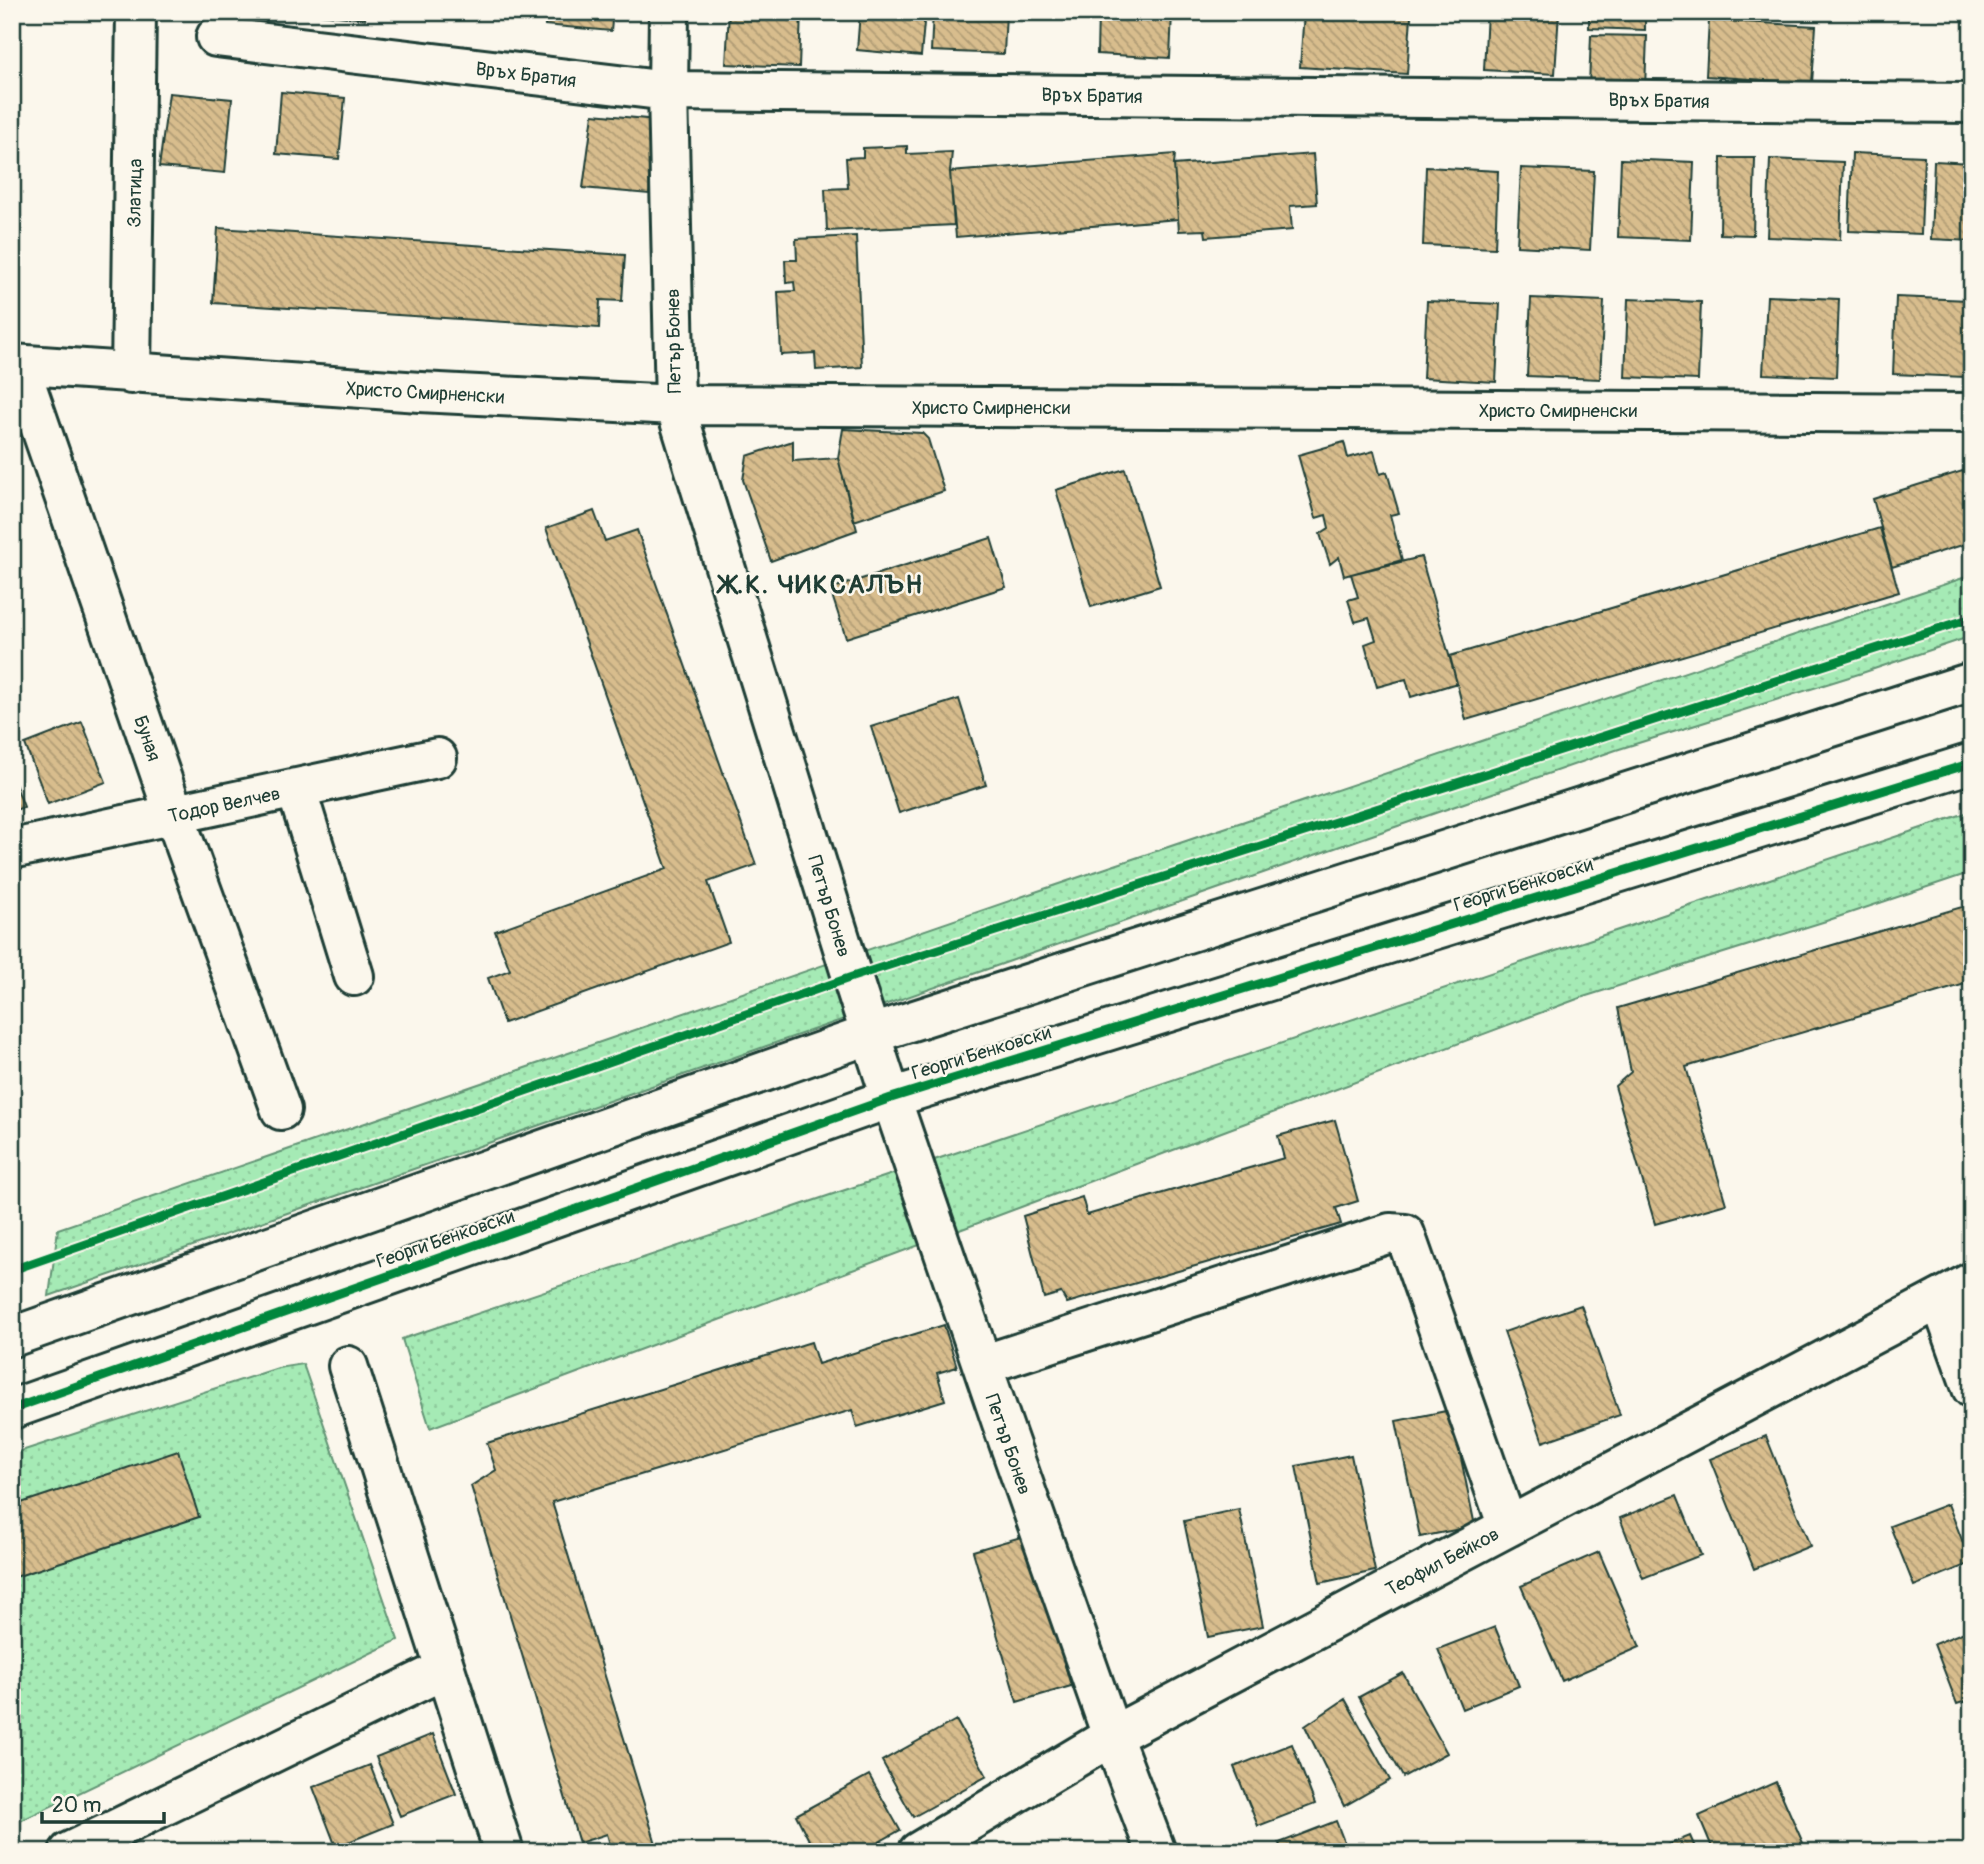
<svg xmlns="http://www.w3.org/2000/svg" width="1984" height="1864" font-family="Pangolin,sans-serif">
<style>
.green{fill:url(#green-dots);stroke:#629474;stroke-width:2}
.building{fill:url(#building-back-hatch);stroke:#1f3d34;stroke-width:2}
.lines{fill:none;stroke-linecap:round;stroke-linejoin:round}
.minor-casing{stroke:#1f3d34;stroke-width:44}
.minor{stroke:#fbf7ec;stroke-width:38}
.cycleway-casing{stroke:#fbf7ec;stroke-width:13}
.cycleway{stroke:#00873e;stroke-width:9}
.labels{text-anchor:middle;stroke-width:5;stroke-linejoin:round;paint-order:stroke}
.street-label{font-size:19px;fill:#1f3d34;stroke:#fbf7ec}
.district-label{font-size:26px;font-weight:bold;letter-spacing:2px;fill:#1f3d34;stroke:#fbf7ec}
</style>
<defs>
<pattern id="green-dots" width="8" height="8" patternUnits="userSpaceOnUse" patternTransform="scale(1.75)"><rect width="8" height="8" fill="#a5eab5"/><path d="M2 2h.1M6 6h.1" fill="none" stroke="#8eca9c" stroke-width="1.8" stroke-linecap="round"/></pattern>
<pattern id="building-back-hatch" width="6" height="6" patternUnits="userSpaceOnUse" patternTransform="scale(1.75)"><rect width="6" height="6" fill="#d8bd8d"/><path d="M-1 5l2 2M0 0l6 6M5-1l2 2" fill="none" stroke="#af9b74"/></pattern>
</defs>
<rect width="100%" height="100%" fill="#fbf7ec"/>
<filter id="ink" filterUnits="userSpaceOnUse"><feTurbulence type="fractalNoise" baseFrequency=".0143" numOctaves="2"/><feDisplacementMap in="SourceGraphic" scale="14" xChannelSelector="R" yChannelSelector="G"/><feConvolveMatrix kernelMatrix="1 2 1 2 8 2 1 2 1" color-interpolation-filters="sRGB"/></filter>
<g filter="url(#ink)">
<!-- green -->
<path class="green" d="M 1972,575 L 1972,636 L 1862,673 L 1616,750 L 49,1296 L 58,1229 L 1044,889 Z
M 1972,811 L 1972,872 L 1826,921 L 1580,998 L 430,1428 L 402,1339 Z
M 303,1364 L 398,1640 L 12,1825 L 12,1454 L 278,1368 Z"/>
<!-- building -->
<path class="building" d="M 301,12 L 365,12 L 365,19 Z
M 547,12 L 613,12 L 611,31 L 545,25 Z
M 729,12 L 801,12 L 799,67 L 726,64 Z
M 860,12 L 925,12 L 921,56 L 857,50 Z
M 933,12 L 1006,12 L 1004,54 L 931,51 Z
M 1098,12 L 1172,12 L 1170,58 L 1097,54 Z
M 1304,12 L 1411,17 L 1407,74 L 1300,67 Z
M 1487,12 L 1559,12 L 1555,74 L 1484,70 Z
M 1589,12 L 1645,12 L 1645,30 L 1589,28 Z
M 1709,20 L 1816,26 L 1812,83 L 1706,76 Z
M 1591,35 L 1647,36 L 1645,88 L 1589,86 Z
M 281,92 L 345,98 L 339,159 L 276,154 Z
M 169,93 L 232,99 L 225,173 L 159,167 Z
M 593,114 L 657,120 L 649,194 L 583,188 Z
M 907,146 L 907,154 L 952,152 L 950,172 L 954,225 L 827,231 L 825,189 L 848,188 L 846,158 L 863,157 L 863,148 Z
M 1852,153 L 1924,156 L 1921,234 L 1849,231 Z
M 1175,154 L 1174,165 L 1178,219 L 956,237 L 950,172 Z
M 1313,154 L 1317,204 L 1290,206 L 1292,230 L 1206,237 L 1205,230 L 1179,231 L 1174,165 Z
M 1721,158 L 1755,158 L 1753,235 L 1720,234 Z
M 1621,159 L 1694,162 L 1691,240 L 1618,237 Z
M 1770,159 L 1843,162 L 1840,240 L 1767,237 Z
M 1934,161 L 1972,163 L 1972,241 L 1931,239 Z
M 1426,167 L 1498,171 L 1495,248 L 1423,245 Z
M 1521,168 L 1594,171 L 1590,250 L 1517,246 Z
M 218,228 L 625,255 L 622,301 L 600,300 L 599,328 L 213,303 Z
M 856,236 L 862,367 L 816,370 L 815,353 L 781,355 L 778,292 L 795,291 L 794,282 L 786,283 L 785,260 L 797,260 L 796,239 Z
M 1767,296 L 1839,299 L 1836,377 L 1763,374 Z
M 1896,297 L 1969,300 L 1965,377 L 1893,374 Z
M 1531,298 L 1604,301 L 1600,379 L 1527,376 Z
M 1628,299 L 1701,302 L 1698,380 L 1625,377 Z
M 1427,301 L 1500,304 L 1496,382 L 1423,378 Z
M 843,429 L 922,433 L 928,439 L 944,491 L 854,521 L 838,458 Z
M 793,441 L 793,461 L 838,458 L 857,530 L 771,561 L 743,480 L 747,456 Z
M 1344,442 L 1348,458 L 1374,451 L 1380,474 L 1387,472 L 1399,513 L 1390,515 L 1402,560 L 1344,576 L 1339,557 L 1330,564 L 1320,534 L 1329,528 L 1326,515 L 1316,518 L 1298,455 Z
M 1972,468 L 1972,542 L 1892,567 L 1873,499 Z
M 1125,469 L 1160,586 L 1091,607 L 1056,490 Z
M 594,511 L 605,541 L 637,530 L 756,865 L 708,882 L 729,942 L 504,1023 L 488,978 L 510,970 L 495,931 L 667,869 L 546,528 Z
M 1880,528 L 1899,592 L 1466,720 L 1450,656 Z
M 991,538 L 1006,587 L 846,638 L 830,589 Z
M 1421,557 L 1457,683 L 1411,697 L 1406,679 L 1377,687 L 1365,644 L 1376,640 L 1369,618 L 1355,622 L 1348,600 L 1358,597 L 1351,574 Z
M 959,699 L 986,785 L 899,813 L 871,727 Z
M 82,722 L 106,782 L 48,804 L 25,744 Z
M 12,776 L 24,807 L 12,811 Z
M 1972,904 L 1972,982 L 1686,1067 L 1726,1204 L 1655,1224 L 1615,1086 L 1631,1072 L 1618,1008 Z
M 1335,1120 L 1358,1201 L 1336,1208 L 1341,1224 L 1067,1303 L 1061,1293 L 1044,1298 L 1023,1216 L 1082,1197 L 1087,1215 L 1284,1158 L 1278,1136 Z
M 1581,1305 L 1620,1415 L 1543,1442 L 1504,1332 Z
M 944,1325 L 957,1367 L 937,1373 L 945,1400 L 857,1427 L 852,1410 L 552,1502 L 657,1847 L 641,1852 L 612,1852 L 607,1834 L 579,1843 L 471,1486 L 496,1470 L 487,1443 L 811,1342 L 818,1364 Z
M 1451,1410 L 1475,1526 L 1420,1537 L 1396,1421 Z
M 1766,1436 L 1810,1546 L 1754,1569 L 1710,1459 Z
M 178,1451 L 199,1517 L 12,1578 L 12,1506 Z
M 1351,1455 L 1375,1571 L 1320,1583 L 1296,1466 Z
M 1677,1495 L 1701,1555 L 1643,1578 L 1620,1518 Z
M 1948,1504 L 1971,1563 L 1914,1586 L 1890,1526 Z
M 1239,1509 L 1263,1626 L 1208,1637 L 1184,1521 Z
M 1028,1535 L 1071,1686 L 1017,1702 L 973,1551 Z
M 1599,1552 L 1640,1647 L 1562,1681 L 1521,1586 Z
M 1495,1627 L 1519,1686 L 1462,1709 L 1438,1649 Z
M 1972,1629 L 1972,1699 L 1957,1704 L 1934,1644 Z
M 1403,1673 L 1447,1753 L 1403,1777 L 1359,1697 Z
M 1345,1699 L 1390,1780 L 1344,1806 L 1305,1726 Z
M 956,1720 L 987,1776 L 913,1817 L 882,1761 Z
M 433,1734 L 456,1794 L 400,1816 L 376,1757 Z
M 1292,1744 L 1315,1804 L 1258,1826 L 1234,1767 Z
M 370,1765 L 393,1824 L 336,1847 L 313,1787 Z
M 869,1775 L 900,1830 L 861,1852 L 815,1852 L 796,1815 Z
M 1776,1782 L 1807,1852 L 1714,1852 L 1699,1816 Z
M 1336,1821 L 1348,1852 L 1282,1852 L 1279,1843 Z
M 1690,1836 L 1697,1852 L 1650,1852 Z"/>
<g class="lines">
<defs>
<path id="minor" d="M 669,12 L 668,91 L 675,405 L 852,977 L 891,1098 L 1002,1423 L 1112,1736 L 1156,1852
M 216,37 L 668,91 L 1972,103
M 12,364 L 420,392 L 675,405 L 1972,413
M 19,365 L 174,814 L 281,1110
M 131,374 L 136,12
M 296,788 L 354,976
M 12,849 L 437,758
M 1940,1299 L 1972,1388
M 12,1337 L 871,1034 L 1972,682
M 982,1365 L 1390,1233 L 1405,1234 L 1508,1527
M 348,1366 L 504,1852
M 12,1409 L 891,1098 L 1972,763
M 69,1852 L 445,1669
M 918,1852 L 1112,1736 L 1972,1282"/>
</defs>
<!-- minor casing -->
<use href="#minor" class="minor-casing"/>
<!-- minor -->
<use href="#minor" class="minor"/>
<defs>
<path id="cycleway" d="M 12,1270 L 852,977 L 1972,618
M 12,1409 L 891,1098 L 1972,763"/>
</defs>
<!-- cycleway casing -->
<use href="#cycleway" class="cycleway-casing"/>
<!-- cycleway -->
<use href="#cycleway" class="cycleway"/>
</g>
</g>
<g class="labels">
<!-- street labels -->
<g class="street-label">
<text transform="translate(526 74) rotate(7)" y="7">Връх Братия</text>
<text transform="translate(1092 95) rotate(1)" y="7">Връх Братия</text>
<text transform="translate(1659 100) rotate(1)" y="7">Връх Братия</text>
<text transform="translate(134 193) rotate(-89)" y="7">Златица</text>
<text transform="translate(673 341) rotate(-91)" y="7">Петър Бонев</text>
<text transform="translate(425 392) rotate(3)" y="7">Христо Смирненски</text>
<text x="991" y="414">Христо Смирненски</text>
<text x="1558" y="417">Христо Смирненски</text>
<text transform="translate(148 738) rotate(71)" y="7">Буная</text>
<text transform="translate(224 804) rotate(-12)" y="7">Тодор Велчев</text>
<text transform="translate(1523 884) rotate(-17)" y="7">Георги Бенковски</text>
<text transform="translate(830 906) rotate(73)" y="7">Петър Бонев</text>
<text transform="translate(981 1052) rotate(-17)" y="7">Георги Бенковски</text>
<text transform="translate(445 1238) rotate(-19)" y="7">Георги Бенковски</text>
<text transform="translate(1009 1444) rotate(71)" y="7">Петър Бонев</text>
<text transform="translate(1442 1561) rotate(-28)" y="7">Теофил Бейков</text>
</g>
<!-- district labels -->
<g class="district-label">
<text x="822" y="593">Ж.К. ЧИКСАЛЪН</text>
</g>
</g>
<!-- margin -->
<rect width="1984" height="1864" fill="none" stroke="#fbf7ec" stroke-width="42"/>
<rect x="21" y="21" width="1942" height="1822" fill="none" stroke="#1f3d34" stroke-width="2.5" filter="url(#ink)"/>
<!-- scale -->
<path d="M42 1812v10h122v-10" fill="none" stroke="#1f3d34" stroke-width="3.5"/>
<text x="52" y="1812" font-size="21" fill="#1f3d34" stroke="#fbf7ec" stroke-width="5" paint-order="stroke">20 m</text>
</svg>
